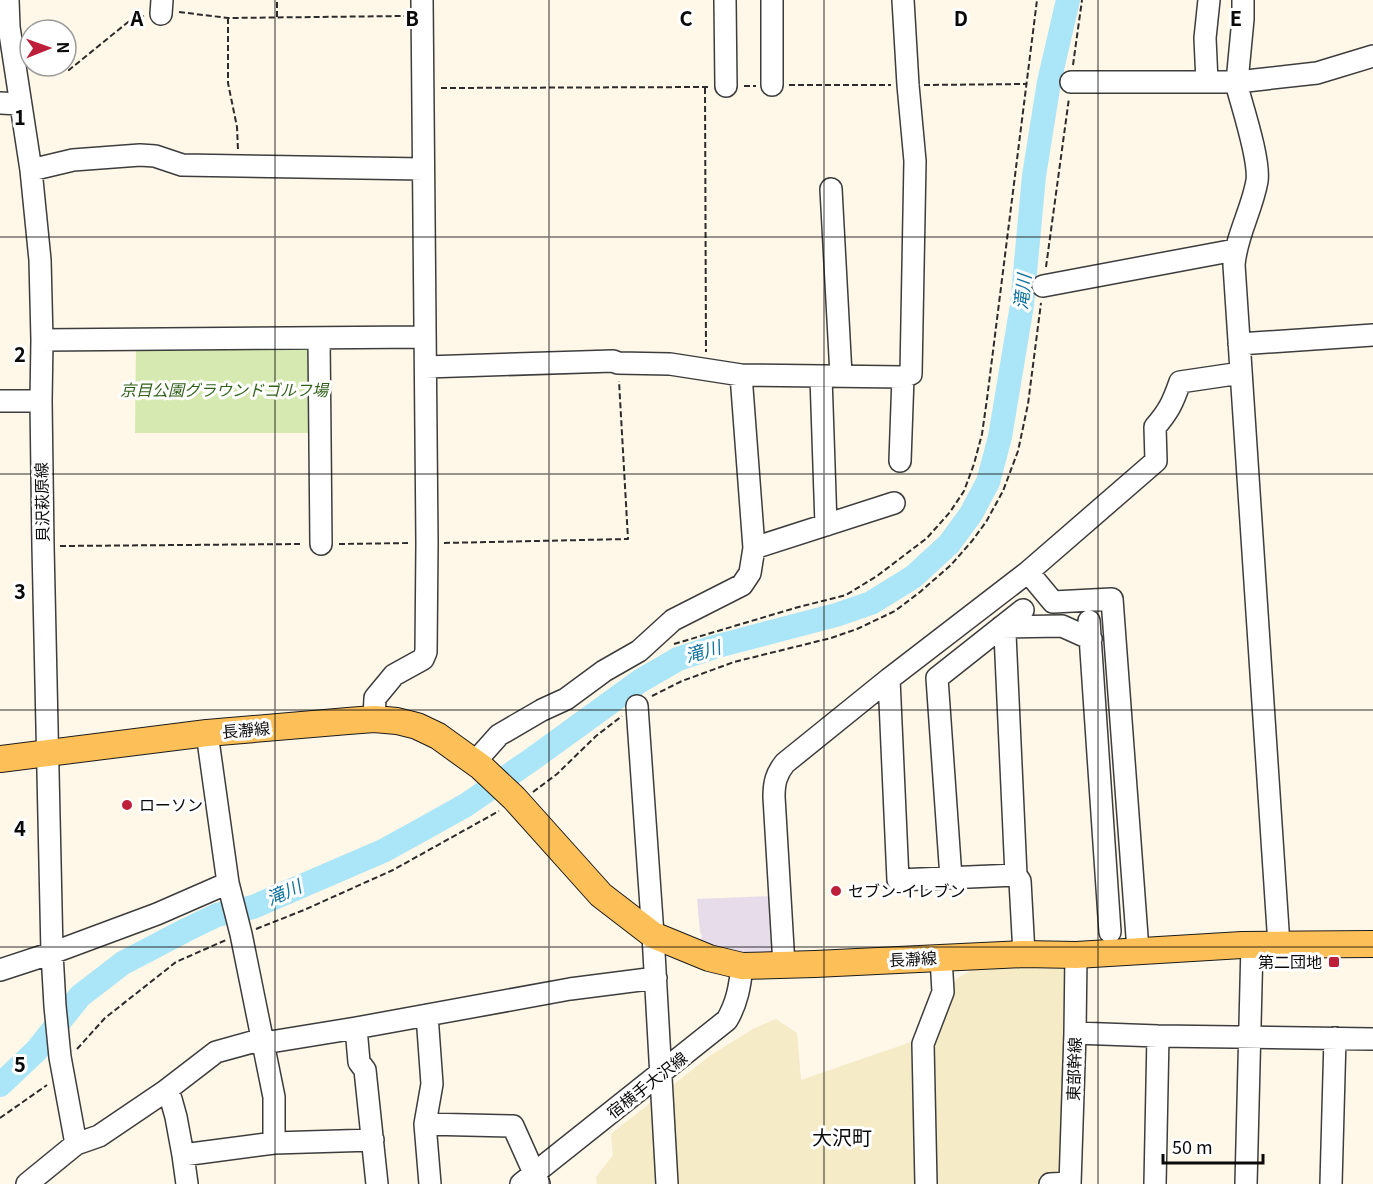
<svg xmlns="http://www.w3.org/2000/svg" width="1373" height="1184" font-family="Georgia,'Noto Sans JP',serif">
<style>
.industrial{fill:#e7ddea}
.farmland{fill:#f5ebc7}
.green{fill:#d5e9b1}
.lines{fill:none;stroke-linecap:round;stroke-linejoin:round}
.river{stroke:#aae5f8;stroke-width:24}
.minor-casing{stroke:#3d3d3d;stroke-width:24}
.major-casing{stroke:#1b1b1b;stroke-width:28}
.path{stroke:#2c2c2c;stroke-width:2;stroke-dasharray:6 3;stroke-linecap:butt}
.minor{stroke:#fff;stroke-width:21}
.major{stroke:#fdc059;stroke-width:26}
.grid{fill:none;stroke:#0a0a0a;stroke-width:1.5;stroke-opacity:0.55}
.poi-dot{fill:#bd1f3b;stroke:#fff;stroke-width:2}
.labels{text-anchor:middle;stroke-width:6;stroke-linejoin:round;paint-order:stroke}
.park-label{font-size:16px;font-style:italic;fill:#32621a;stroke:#fff}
.street-label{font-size:16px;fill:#0a0a0a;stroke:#fff}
.poi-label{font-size:16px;fill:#0a0a0a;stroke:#fff;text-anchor:start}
.water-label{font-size:18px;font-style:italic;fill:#11739e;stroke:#fff}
.quarter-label{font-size:20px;fill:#0a0a0a;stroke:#fff}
.grid-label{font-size:20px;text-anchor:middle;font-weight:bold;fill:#0a0a0a;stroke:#fff;stroke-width:6;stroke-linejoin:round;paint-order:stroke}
</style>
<rect width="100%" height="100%" fill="#fff7e7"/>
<!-- industrial -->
<path class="industrial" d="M 772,896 L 777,949 L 772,956 L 745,956 L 699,944 L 702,936 L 700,932 L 697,899 Z"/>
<!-- farmland -->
<path class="farmland" d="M 1065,966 L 1070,974 L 1067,1184 L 597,1184 L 596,1177 L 613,1155 L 611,1134 L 711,1055 L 753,1029 L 776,1019 L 797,1033 L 801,1080 L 917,1040 L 938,1025 L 956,979 L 973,969 Z"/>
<!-- green -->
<path class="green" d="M 309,348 L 312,433 L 135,433 L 136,349 Z"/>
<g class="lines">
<!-- river -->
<path class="river" d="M 0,1085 L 36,1051 L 80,996 L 123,963 L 186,930 L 217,915 L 253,907 L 383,851 L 414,834 L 466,805 L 531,760 L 640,681 L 678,659 L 714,647 L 836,615 L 871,603 L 913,577 L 949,544 L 971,514 L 988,482 L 1000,437 L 1022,305 L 1034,176 L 1049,82 L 1068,0"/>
<defs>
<path id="minor" d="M 8,0 L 9,27 L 31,170 L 40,260 L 42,340 L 41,401 L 43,546 L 52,953 L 55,1006 L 60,1057 L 76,1144
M 725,0 L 726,86
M 772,0 L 772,85
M 1243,0 L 1243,19 L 1237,82 L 1238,90 C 1244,112 1260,161 1257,181 C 1252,210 1236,236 1234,265 L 1279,945
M 161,14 L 162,0
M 1071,82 L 1237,82 L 1317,73 L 1373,56
M 1207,82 L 1205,38 L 1209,0
M 0,103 L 20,104
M 31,170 L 73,160 L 140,155 L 155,156 L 182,165 L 423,169
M 831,189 L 841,375
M 1043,286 L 1235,250
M 319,338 L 321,544
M 42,340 L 425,337
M 1239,344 L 1373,335
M 426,367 L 613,361 L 618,363 L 670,364 L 741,375 L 903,377 L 911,374 L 915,161 L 908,85 L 903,0
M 821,377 L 826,525
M 0,401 L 41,401
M 900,461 L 903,377
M 754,548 L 894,503
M 1028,572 L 1053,602 L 1112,599 L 1138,950
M 1089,621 L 1110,932
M 889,679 L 898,880 L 1016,875 L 1020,881 L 1024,954
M 637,706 L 653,935 L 667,1184
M 374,719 L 375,698 L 394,675 L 423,659 L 426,652 L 427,543 L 422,0
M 207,733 L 228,883 L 241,934 L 274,1097 L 274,1143
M 474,763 L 499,735 L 542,710 L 566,699 L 604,671 L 639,651 L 673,620 L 742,585 L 750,573 L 754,548 L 741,375
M 1016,875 L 1005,634 L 1001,627 L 1062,626 L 1091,639
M 951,878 L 937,678 L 1023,610
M 784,965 L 774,797 C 774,783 776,774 785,763 L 889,679 L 1028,572 L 1156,461 L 1155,427 C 1169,411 1173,402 1180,382 L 1241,373
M 0,970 L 52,953 L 157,914 L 228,883
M 427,1015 L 432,1084 L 425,1124 L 430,1184
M 356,1028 L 359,1062 L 365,1070 L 377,1184
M 1075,1033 L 1158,1036 L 1373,1039
M 264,1043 L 356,1028 L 570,989 L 656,978
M 164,1092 L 171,1099 L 176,1117 L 183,1155 L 187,1184
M 425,1124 L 513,1126 L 539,1184
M 183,1155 L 274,1143 L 373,1140
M 27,1184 L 76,1144 L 99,1136 L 164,1092 L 216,1052 L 263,1039
M 521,1184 L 727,1020 C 737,1003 740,986 742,966
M 926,1184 L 923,1044 L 943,992 L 941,958
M 1050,1184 L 1070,1183
M 1070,1184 L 1075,1033 L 1076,955
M 1155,1184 L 1158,1036
M 1246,1184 L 1252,945
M 1331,1184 L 1335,1038"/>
<path id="major" d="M 0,759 L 207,733 L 348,721 L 374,719 L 397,721 L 417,726 L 438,736 L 481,767 L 514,798 L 601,895 L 653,935 L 709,958 L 742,966 L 815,964 L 1024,954 L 1076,955 L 1242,945 L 1373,944"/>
</defs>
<!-- minor casing -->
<use href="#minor" class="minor-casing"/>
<!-- major casing -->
<use href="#major" class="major-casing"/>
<!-- path -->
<path class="path" d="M 179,12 L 228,18 L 404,16
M 277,17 L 277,0
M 228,18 L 228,83 L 237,127 L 238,150
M 1073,65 L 1082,0
M 61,66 L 64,70 L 69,70 L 133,18 L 144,16
M 789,85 L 891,85
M 924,85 L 1026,84
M 744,86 L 756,86
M 441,88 L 708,87
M 705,88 L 706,352
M 1046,267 L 1069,98
M 444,543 L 628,539 L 619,381
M 339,544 L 411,543
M 60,546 L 303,544
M 674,644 L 795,608 L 846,595 L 877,576 L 927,538 L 950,512 L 964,491 L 974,464 L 982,434 L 987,399 L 1037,0
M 652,696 L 682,681 L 734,662 L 831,638 L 857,629 L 895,611 L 920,592 L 951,565 L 972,541 L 986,522 L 1003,491 L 1018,451 L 1028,404 L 1041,303
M 533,792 L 557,774 L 596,736 L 622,716
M 256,929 L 304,910 L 393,870 L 499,811
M 77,1049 L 105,1018 L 176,962 L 226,940
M 0,1118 L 47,1085"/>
<!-- minor -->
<use href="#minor" class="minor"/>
<!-- major -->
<use href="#major" class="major"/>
</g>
<!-- grid -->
<path class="grid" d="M 275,0 L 275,1184M 549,0 L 549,1184M 824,0 L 824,1184M 1098,0 L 1098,1184M 0,237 L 1373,237M 0,474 L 1373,474M 0,710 L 1373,710M 0,947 L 1373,947"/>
<!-- markers -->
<g class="poi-dot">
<circle cx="127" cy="805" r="6"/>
<circle cx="836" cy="891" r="6"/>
<rect x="1328" y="956" width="12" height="12" rx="3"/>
</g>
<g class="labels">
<!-- park labels -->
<g class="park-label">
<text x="224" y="396">京目公園グラウンドゴルフ場</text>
</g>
<!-- street labels -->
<g class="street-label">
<text transform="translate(42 502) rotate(-91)" y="6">貝沢萩原線</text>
<text transform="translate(246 730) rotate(-5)" y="6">長瀞線</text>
<text transform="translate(913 959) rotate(-3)" y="6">長瀞線</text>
<text transform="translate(1074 1069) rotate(-88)" y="6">東部幹線</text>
<text transform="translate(647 1085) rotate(-38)" y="6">宿横手大沢線</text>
</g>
<!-- poi labels -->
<g class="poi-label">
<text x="139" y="811">ローソン</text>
<text x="848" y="897">セブン-イレブン</text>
<text x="1322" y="968" text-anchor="end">第二団地</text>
</g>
<!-- water labels -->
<g class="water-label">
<text transform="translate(1023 292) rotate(-84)" y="6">滝川</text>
<text transform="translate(703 652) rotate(-16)" y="6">滝川</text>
<text transform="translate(284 893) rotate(-24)" y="6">滝川</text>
</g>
<!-- quarter labels -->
<g class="quarter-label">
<text x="842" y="1145">大沢町</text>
</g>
</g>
<g class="grid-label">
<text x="137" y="26">A</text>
<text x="412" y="26">B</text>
<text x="686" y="26">C</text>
<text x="961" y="26">D</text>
<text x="1236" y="26">E</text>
<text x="20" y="125">1</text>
<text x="20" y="362">2</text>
<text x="20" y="599">3</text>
<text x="20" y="836">4</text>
<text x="20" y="1072">5</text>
</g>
<!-- north arrow -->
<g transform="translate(48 48) rotate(89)"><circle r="28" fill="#ffffff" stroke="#9d9d9d" stroke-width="1.5"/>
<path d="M0-4.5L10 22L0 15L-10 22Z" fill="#bd1f3b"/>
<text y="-9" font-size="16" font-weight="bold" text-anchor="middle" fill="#0a0a0a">N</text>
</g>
<!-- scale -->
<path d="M1163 1154v9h100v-9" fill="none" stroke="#0a0a0a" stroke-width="3"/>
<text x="1172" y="1154" font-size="18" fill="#0a0a0a" stroke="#ffffff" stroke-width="4.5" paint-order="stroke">50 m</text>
</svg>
